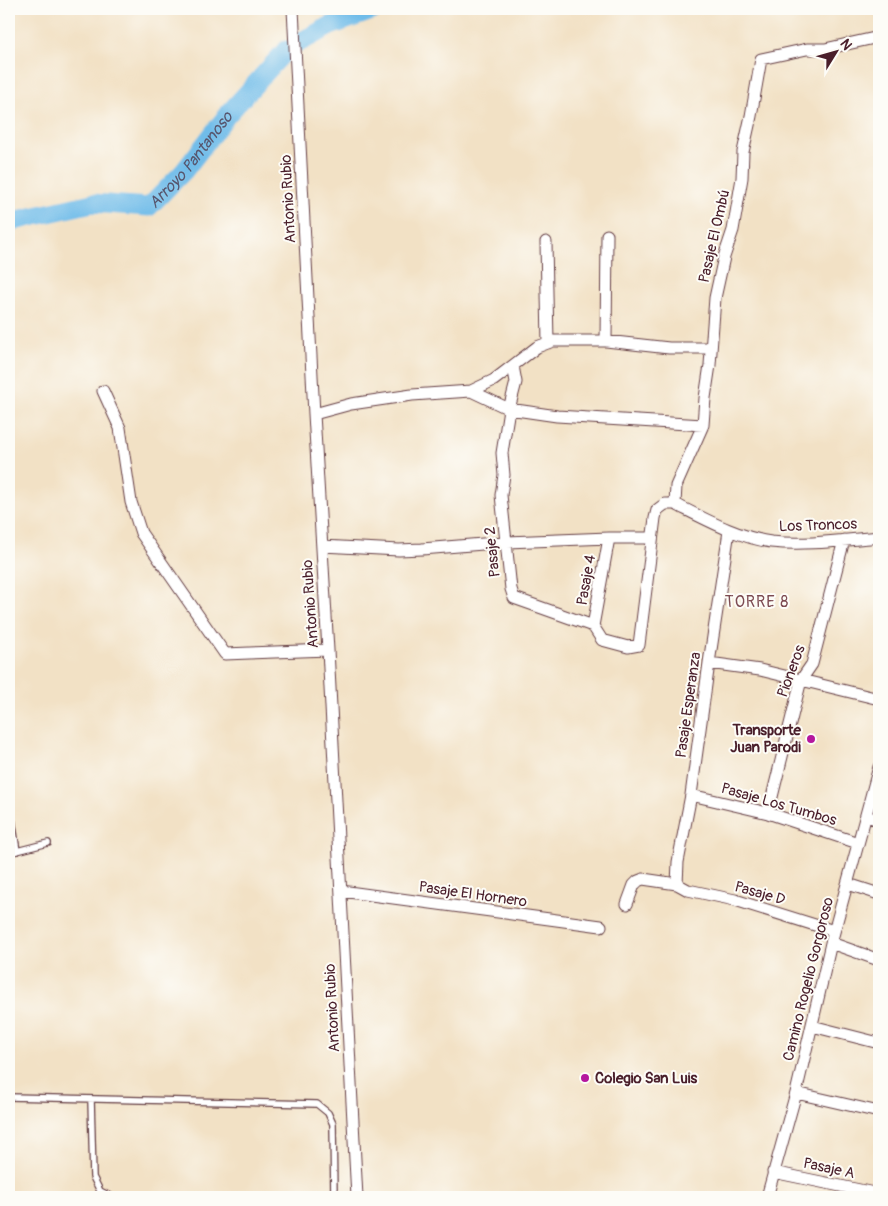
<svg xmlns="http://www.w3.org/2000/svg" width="888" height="1206" font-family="Pangolin,sans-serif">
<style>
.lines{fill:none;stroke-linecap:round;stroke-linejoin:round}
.river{stroke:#6fbce9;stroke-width:19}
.lane-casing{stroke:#633c42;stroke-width:8}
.street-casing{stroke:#633c42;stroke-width:13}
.lane{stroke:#fff;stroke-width:5.5}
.street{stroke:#fff;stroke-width:11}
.poi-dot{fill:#b5179e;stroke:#fdfcf7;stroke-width:2}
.labels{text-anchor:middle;stroke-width:4;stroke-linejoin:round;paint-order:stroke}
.street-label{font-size:15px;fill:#4a1f2b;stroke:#fdfcf7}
.poi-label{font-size:15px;font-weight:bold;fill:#4a1f2b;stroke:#fdfcf7;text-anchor:end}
.water-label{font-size:16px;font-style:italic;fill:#57566e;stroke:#fdfcf7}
.neighbourhood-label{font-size:16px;letter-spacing:1px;fill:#7d4b52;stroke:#fdfcf7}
</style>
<rect width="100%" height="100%" fill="#fdfcf7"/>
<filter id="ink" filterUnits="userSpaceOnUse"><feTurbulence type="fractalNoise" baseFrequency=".02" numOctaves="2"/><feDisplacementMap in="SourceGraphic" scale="10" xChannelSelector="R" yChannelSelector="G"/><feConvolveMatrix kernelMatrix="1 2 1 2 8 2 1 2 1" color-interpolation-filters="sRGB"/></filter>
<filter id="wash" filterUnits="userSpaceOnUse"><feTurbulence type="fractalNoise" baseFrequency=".0096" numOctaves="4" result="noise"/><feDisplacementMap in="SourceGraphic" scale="20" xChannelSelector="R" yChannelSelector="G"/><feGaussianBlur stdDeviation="1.12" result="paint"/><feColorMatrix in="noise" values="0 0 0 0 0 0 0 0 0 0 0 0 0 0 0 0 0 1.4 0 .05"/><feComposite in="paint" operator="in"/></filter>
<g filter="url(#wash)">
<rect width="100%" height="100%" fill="#f2e1c5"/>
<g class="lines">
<!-- river -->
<g class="river">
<path d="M 300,42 L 330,26 L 377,9"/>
<path id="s1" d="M 9,219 L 18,220 L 92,203 L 149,207 L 184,171 L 228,114 L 286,50"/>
</g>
</g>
</g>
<g filter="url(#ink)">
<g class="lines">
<defs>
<path id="lane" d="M 9,801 L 17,851
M 9,853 L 48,843
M 9,1097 L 317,1104 L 328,1113 L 333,1124 L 334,1197
M 91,1099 L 93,1177 L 100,1191 L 112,1197"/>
<path id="street" d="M 293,9 L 314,414 L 328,650 L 357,1197
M 546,242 L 548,343
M 606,341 L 607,235
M 513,366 L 516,382 L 509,409 L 502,453 L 504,475 L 501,495 L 511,589 L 514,598 L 593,626 L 602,640 L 628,647 L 639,645 L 655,518 L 657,510 L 665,504 L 675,504 C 705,519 737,537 771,542 C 806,546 844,540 879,537
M 103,391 L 120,428 L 131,502 L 141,533 L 225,654 L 328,650
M 471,391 L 509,409 L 557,416 L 703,425
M 314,414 L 351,404 L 412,395 L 471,391 L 494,380 L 537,347 L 553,341 L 606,341 L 669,348 L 711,348
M 675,504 L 676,486 L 703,425 L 705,398 L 710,365 L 715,298 L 724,257 L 733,230 L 742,178 L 743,152 L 751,116 L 761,59 L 807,49 L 825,49 L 879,37
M 322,546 L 399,550 L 422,549 L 507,542 L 609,538 L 652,538
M 593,626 L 609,538
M 709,663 L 760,670 L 879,699
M 691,795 L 768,813 L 858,843
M 768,813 L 801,680 L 812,664 L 844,540
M 866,816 L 879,820
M 677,884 L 678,862 L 691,795 L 709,663 L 729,531
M 848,884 L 879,894
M 341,891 L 601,926
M 627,904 L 634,885 L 638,881 L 643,879 L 677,884 L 688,890 L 735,900 L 834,931
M 831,943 L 879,960
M 812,1026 L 879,1043
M 796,1093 L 879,1112
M 773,1172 L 879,1194
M 767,1197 L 796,1093 L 831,943 L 879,767"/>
</defs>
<!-- lane casing -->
<use href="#lane" class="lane-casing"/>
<!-- street casing -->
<use href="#street" class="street-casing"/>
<!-- lane -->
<use href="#lane" class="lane"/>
<!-- street -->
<use href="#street" class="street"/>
</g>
</g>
<!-- markers -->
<g class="poi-dot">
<circle cx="811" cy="739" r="5"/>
<circle cx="585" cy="1078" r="5"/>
</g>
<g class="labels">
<!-- street labels -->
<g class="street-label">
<text transform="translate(288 199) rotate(-93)" y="5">Antonio Rubio</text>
<text transform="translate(714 236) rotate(-77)" y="5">Pasaje El Ombú</text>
<text transform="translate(818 525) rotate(-2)" y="5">Los Troncos</text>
<text transform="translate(492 552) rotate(-96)" y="5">Pasaje 2</text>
<text transform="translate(586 580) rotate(-80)" y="5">Pasaje 4</text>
<text transform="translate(310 604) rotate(-94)" y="5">Antonio Rubio</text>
<text transform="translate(791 671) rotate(-70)" y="5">Pioneros</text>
<text transform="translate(688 705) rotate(-82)" y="5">Pasaje Esperanza</text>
<text transform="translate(779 804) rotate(16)" y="5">Pasaje Los Tumbos</text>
<text transform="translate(760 893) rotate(16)" y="5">Pasaje D</text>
<text transform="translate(473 894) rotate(8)" y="5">Pasaje El Hornero</text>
<text transform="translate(808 979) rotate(-76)" y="5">Camino Rogelio Gorgoroso</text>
<text transform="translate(332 1008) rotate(-93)" y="5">Antonio Rubio</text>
<text transform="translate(829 1168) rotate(12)" y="5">Pasaje A</text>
</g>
<!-- poi labels -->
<g class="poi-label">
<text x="801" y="735">Transporte<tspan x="801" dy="17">Juan Parodi</tspan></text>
<text x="595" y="1083" text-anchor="start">Colegio San Luis</text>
</g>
<!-- water labels -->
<g class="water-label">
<text dy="6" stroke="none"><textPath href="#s1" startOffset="205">Arroyo Pantanoso</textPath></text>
</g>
<!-- neighbourhood labels -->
<g class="neighbourhood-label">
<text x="757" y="607">TORRE 8</text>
</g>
</g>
<!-- margin -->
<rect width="888" height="1206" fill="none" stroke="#fdfcf7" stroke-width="30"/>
<!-- north arrow -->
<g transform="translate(836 52) rotate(53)" stroke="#fdfcf7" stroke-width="4" paint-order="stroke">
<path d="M0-4L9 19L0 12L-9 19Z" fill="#4a1f2b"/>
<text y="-8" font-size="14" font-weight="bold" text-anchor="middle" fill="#4a1f2b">N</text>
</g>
</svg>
